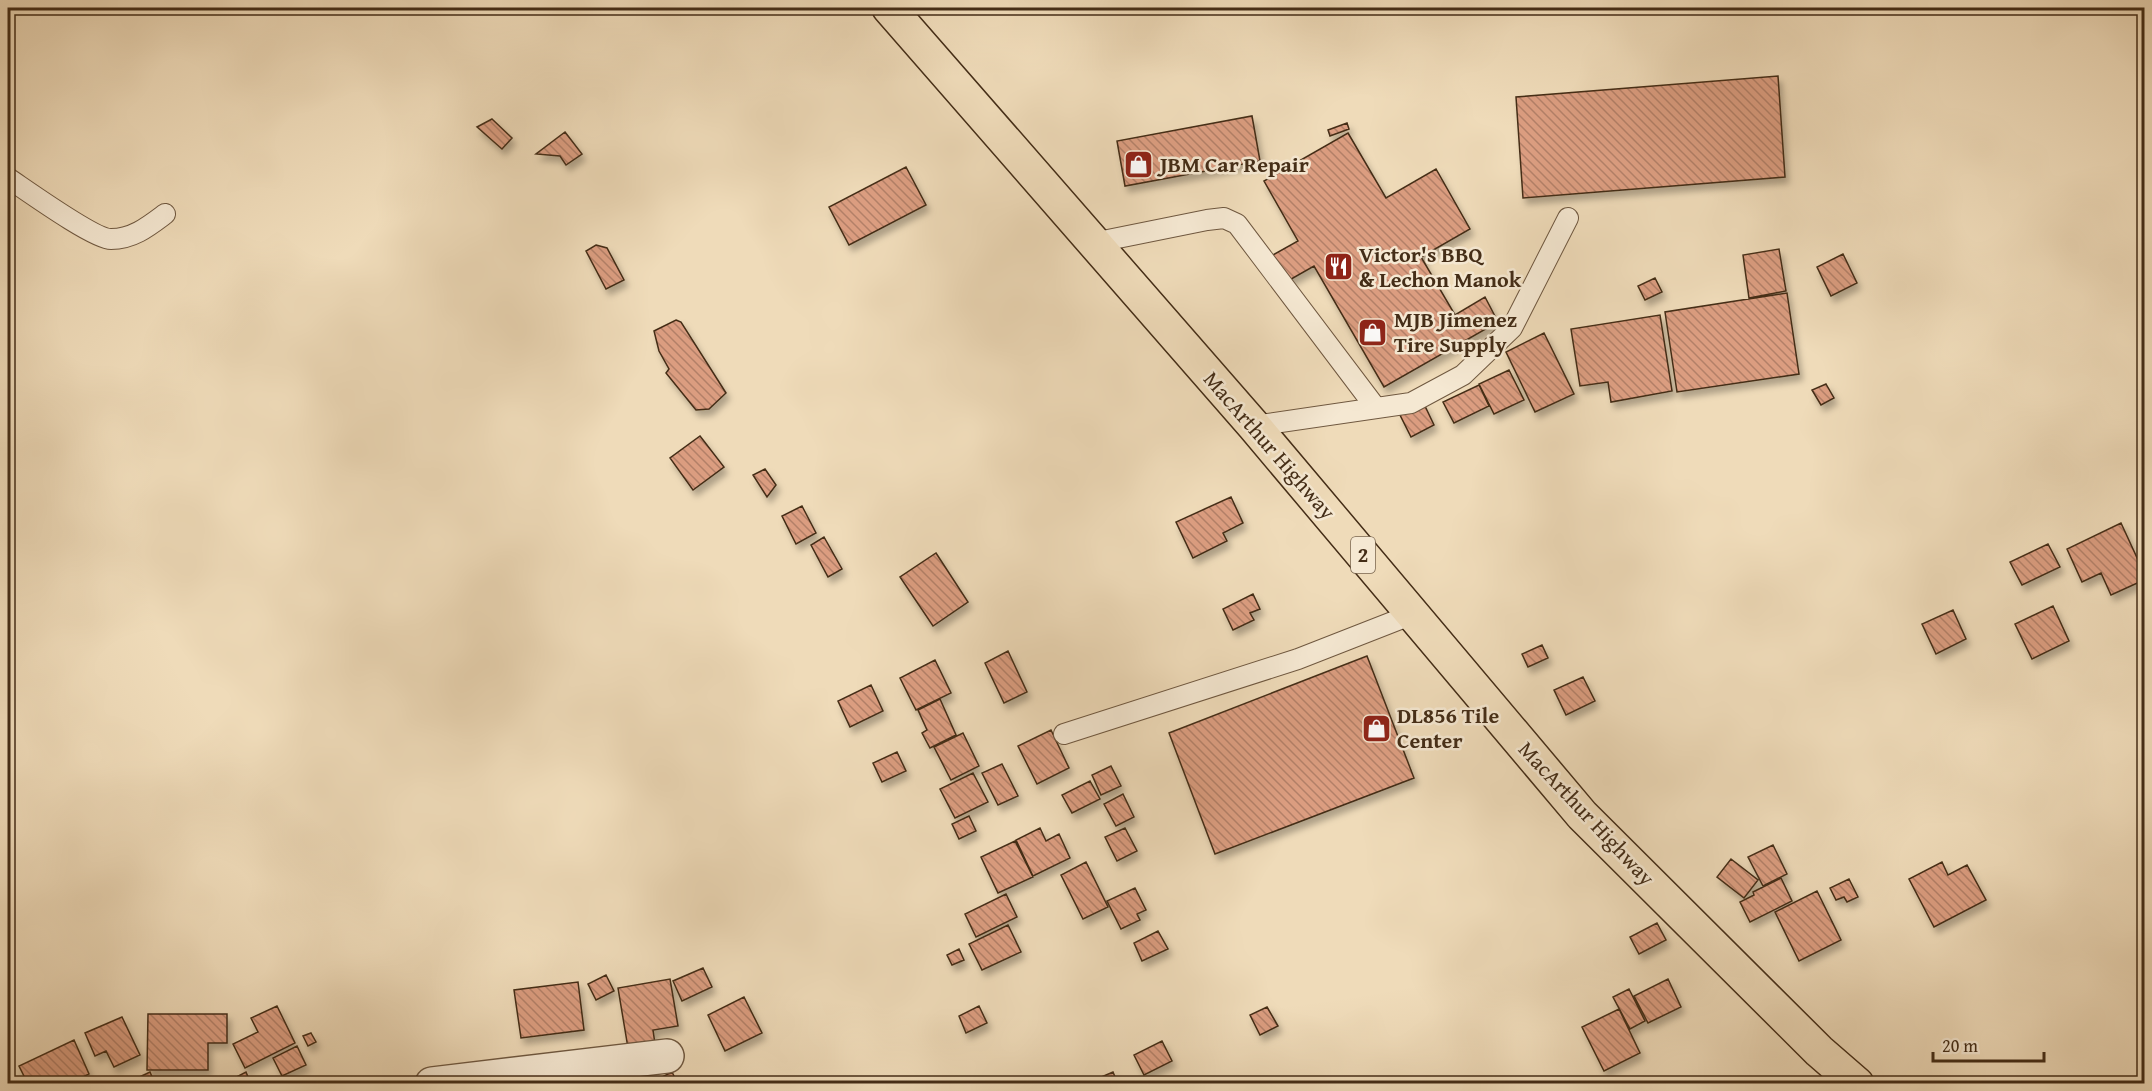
<svg xmlns="http://www.w3.org/2000/svg" width="2152" height="1091" font-family="'Gentium Book Plus',serif">
<style>
.building{fill:url(#building-back-hatch);stroke:#442d17;stroke-width:1.5;filter:url(#shadow)}
.lines{fill:none;stroke-linecap:round;stroke-linejoin:round}
.service-casing{stroke:#6f5840;stroke-width:22}
.minor-casing{stroke:#6f5840;stroke-width:36}
.trunk-casing{stroke:#442d17;stroke-width:36}
.service{stroke:#f5e8d2;stroke-width:20}
.minor{stroke:#f5e8d2;stroke-width:33}
.trunk{stroke:#efdbb9;stroke-width:33}
.labels{text-anchor:middle;stroke-width:5;stroke-linejoin:round;paint-order:stroke}
.shield{fill:#f5e8d2;stroke:#79654f;stroke-width:1.5}
.shield-label{font-size:21px;font-weight:bold;fill:#442d17}
.poi-label{font-size:22px;font-weight:bold;fill:#442d17;stroke:#f5e8d2;text-anchor:start}
.street-label{font-size:22px;fill:#442d17;stroke:#f5e8d2}
</style>
<defs>
<pattern id="building-back-hatch" width="6" height="6" patternUnits="userSpaceOnUse" patternTransform="scale(1.5)"><rect width="6" height="6" fill="#db9d80"/><path d="M-1 5l2 2M0 0l6 6M5-1l2 2" fill="none" stroke="#b38068"/></pattern>
<filter id="shadow"><feDropShadow dx="3.5" dy="6" stdDeviation="3" flood-color="#0004"/></filter>
</defs>
<rect width="100%" height="100%" fill="#efdbb9"/>
<filter id="stains"><feTurbulence type="fractalNoise" baseFrequency=".00333" numOctaves="4"/><feColorMatrix values="0 0 0 0 .2 0 0 0 0 .09 0 0 0 0 .02 0 0 0 .5 -.17"/></filter>
<radialGradient id="worn" r=".72"><stop offset=".6" stop-color="#630" stop-opacity="0"/><stop offset="1" stop-color="#630" stop-opacity=".3"/></radialGradient>
<!-- building -->
<path class="building" d="M 1778,76 L 1785,177 L 1523,198 L 1516,97 Z
M 1252,116 L 1260,161 L 1125,186 L 1117,141 Z
M 492,119 L 512,138 L 502,149 L 477,127 Z
M 1347,123 L 1349,129 L 1330,136 L 1328,130 Z
M 565,132 L 582,154 L 566,165 L 560,156 L 536,154 Z
M 1348,133 L 1386,198 L 1436,169 L 1470,229 L 1421,257 L 1455,315 L 1485,297 L 1498,322 L 1384,387 L 1314,266 L 1286,282 L 1271,256 L 1298,241 L 1264,181 Z
M 906,167 L 926,205 L 849,245 L 829,207 Z
M 596,245 L 607,248 L 624,280 L 606,289 L 586,251 Z
M 1779,249 L 1786,291 L 1749,298 L 1743,255 Z
M 1843,254 L 1857,283 L 1831,296 L 1817,267 Z
M 1655,278 L 1662,292 L 1645,300 L 1638,286 Z
M 1787,293 L 1799,374 L 1677,392 L 1665,312 Z
M 1660,315 L 1672,391 L 1611,402 L 1608,382 L 1580,386 L 1571,329 Z
M 676,320 L 681,322 L 726,393 L 709,409 L 696,410 L 666,373 L 669,369 L 659,351 L 654,331 Z
M 1544,333 L 1574,394 L 1535,412 L 1506,352 Z
M 1509,370 L 1524,400 L 1494,414 L 1479,384 Z
M 1826,384 L 1834,398 L 1821,405 L 1812,390 Z
M 1479,385 L 1489,406 L 1454,423 L 1443,402 Z
M 1424,404 L 1434,425 L 1411,437 L 1400,415 Z
M 700,436 L 724,467 L 693,490 L 670,458 Z
M 765,469 L 776,485 L 767,497 L 753,475 Z
M 1231,497 L 1243,523 L 1223,533 L 1227,541 L 1193,558 L 1176,522 Z
M 802,506 L 816,533 L 796,544 L 782,516 Z
M 2121,523 L 2144,573 L 2144,580 L 2111,595 L 2101,573 L 2082,582 L 2067,549 Z
M 824,537 L 842,569 L 828,577 L 811,545 Z
M 2048,544 L 2060,567 L 2022,585 L 2010,562 Z
M 936,553 L 968,602 L 933,626 L 900,577 Z
M 1253,594 L 1260,609 L 1250,613 L 1254,620 L 1233,630 L 1223,609 Z
M 2053,606 L 2069,641 L 2032,659 L 2015,624 Z
M 1953,610 L 1966,639 L 1936,654 L 1922,624 Z
M 1542,645 L 1548,658 L 1528,667 L 1522,654 Z
M 1008,651 L 1027,692 L 1004,703 L 985,663 Z
M 1367,656 L 1414,778 L 1215,854 L 1169,733 Z
M 935,660 L 951,693 L 916,710 L 900,678 Z
M 1583,677 L 1595,701 L 1566,715 L 1554,690 Z
M 871,685 L 883,711 L 850,727 L 838,701 Z
M 940,699 L 956,735 L 930,748 L 922,733 L 927,730 L 918,710 Z
M 1051,730 L 1069,768 L 1037,784 L 1018,746 Z
M 963,733 L 979,766 L 951,780 L 934,747 Z
M 897,752 L 906,771 L 882,782 L 873,763 Z
M 1002,764 L 1018,796 L 998,805 L 982,773 Z
M 1111,766 L 1121,786 L 1101,795 L 1092,775 Z
M 973,773 L 988,802 L 955,818 L 940,789 Z
M 1090,781 L 1100,799 L 1072,813 L 1062,795 Z
M 1123,794 L 1134,817 L 1116,826 L 1104,804 Z
M 969,816 L 976,831 L 959,839 L 952,824 Z
M 1040,828 L 1046,841 L 1059,834 L 1070,858 L 1033,876 L 1016,840 Z
M 1125,828 L 1137,851 L 1117,861 L 1105,837 Z
M 1015,841 L 1033,877 L 998,893 L 981,857 Z
M 1773,845 L 1787,874 L 1763,886 L 1748,857 Z
M 1731,859 L 1758,880 L 1744,898 L 1717,877 Z
M 1086,862 L 1108,907 L 1083,919 L 1061,875 Z
M 1942,862 L 1948,875 L 1967,865 L 1986,900 L 1934,927 L 1909,879 Z
M 1781,878 L 1792,901 L 1750,922 L 1740,902 L 1754,895 L 1753,892 Z
M 1849,879 L 1858,897 L 1847,902 L 1844,897 L 1836,900 L 1830,888 Z
M 1135,888 L 1146,910 L 1137,914 L 1140,920 L 1121,929 L 1107,901 Z
M 1817,891 L 1841,940 L 1799,961 L 1775,912 Z
M 1006,894 L 1017,917 L 976,937 L 965,914 Z
M 1657,923 L 1666,940 L 1639,954 L 1630,937 Z
M 1008,925 L 1021,952 L 982,970 L 969,944 Z
M 1158,931 L 1168,949 L 1142,961 L 1134,943 Z
M 959,949 L 964,960 L 952,965 L 947,955 Z
M 703,968 L 712,987 L 682,1001 L 673,981 Z
M 606,975 L 614,991 L 596,1000 L 588,984 Z
M 670,979 L 678,1026 L 653,1030 L 655,1044 L 628,1048 L 618,988 Z
M 1668,979 L 1681,1007 L 1648,1023 L 1634,996 Z
M 578,982 L 584,1030 L 521,1038 L 514,990 Z
M 1629,989 L 1645,1021 L 1630,1029 L 1613,997 Z
M 744,997 L 762,1033 L 725,1051 L 708,1015 Z
M 277,1006 L 295,1043 L 245,1068 L 233,1044 L 258,1032 L 251,1018 Z
M 979,1006 L 987,1023 L 966,1033 L 959,1016 Z
M 1267,1007 L 1278,1026 L 1260,1035 L 1250,1015 Z
M 1619,1009 L 1640,1053 L 1604,1071 L 1582,1027 Z
M 148,1014 L 227,1014 L 227,1043 L 208,1043 L 208,1070 L 147,1070 Z
M 122,1017 L 140,1055 L 114,1067 L 106,1051 L 95,1056 L 85,1033 Z
M 311,1033 L 316,1042 L 308,1046 L 303,1036 Z
M 74,1040 L 89,1074 L 69,1084 L 28,1084 L 19,1066 Z
M 1162,1041 L 1172,1061 L 1144,1075 L 1134,1055 Z
M 297,1046 L 306,1065 L 282,1076 L 273,1058 Z
M 150,1072 L 155,1084 L 132,1084 L 131,1081 Z
M 246,1072 L 251,1084 L 223,1084 Z
M 672,1072 L 678,1084 L 650,1084 L 650,1083 Z
M 1113,1072 L 1118,1084 L 1092,1084 L 1092,1081 Z"/>
<g class="lines">
<defs>
<path id="service" d="M 8,178 C 26,190 94,239 111,239 C 133,239 149,226 165,214
M 1093,243 L 1207,220 L 1224,218 L 1237,224 L 1376,408
M 1254,426 L 1411,403 L 1463,375 L 1512,328 L 1568,218
M 1064,734 L 1298,659 L 1413,614"/>
<path id="minor" d="M 432,1084 L 667,1056"/>
<path id="trunk" d="M 889,8 L 1254,426 L 1582,815 L 1819,1051 L 1857,1084"/>
</defs>
<!-- service casing -->
<use href="#service" class="service-casing"/>
<!-- minor casing -->
<use href="#minor" class="minor-casing"/>
<!-- trunk casing -->
<use href="#trunk" class="trunk-casing"/>
<!-- service -->
<use href="#service" class="service"/>
<!-- minor -->
<use href="#minor" class="minor"/>
<!-- trunk -->
<use href="#trunk" class="trunk"/>
</g>
<!-- icons -->
<defs>
<symbol id="shop-square" viewBox="-11 -11 22 22"><rect x="-9" y="-9" width="18" height="18" rx="4" fill="#8f2418" stroke="#f5e8d2"/><path d="M-5-2.5h2.3a2.7 3.5 0 0 1 5.4 0H5L5.5 6h-11ZM-1.5-2.5h3a1.5 2.3 0 0 0-3 0Z" fill="#fff"/></symbol>
<symbol id="restaurant-square" viewBox="-11 -11 22 22"><rect x="-9" y="-9" width="18" height="18" rx="4" fill="#8f2418" stroke="#f5e8d2"/><path d="M-5-6h1v4h1v-4h1v4h1v-4h1v5L-1.5 .5V6h-2V.5L-5-1ZM5-6V6H3V1.5H1.5Q1.5-4 5-6Z" fill="#fff"/></symbol>
</defs>
<g fill-rule="evenodd">
<use href="#shop-square" x="1122" y="148" width="33" height="33"/>
<use href="#restaurant-square" x="1322" y="250" width="33" height="33"/>
<use href="#shop-square" x="1356" y="316" width="33" height="33"/>
<use href="#shop-square" x="1360" y="712" width="33" height="33"/>
</g>
<g class="labels">
<!-- shield labels -->
<rect class="shield" x="1351" y="537" width="24" height="36" rx="4.5"/>
<g class="shield-label">
<text x="1363" y="562">2</text>
</g>
<!-- poi labels -->
<g class="poi-label">
<text x="1160" y="172">JBM Car Repair</text>
<text x="1359" y="262">Victor's BBQ<tspan x="1359" dy="25">&amp; Lechon Manok</tspan></text>
<text x="1394" y="327">MJB Jimenez<tspan x="1394" dy="25">Tire Supply</tspan></text>
<text x="1397" y="723">DL856 Tile<tspan x="1397" dy="25">Center</tspan></text>
</g>
<!-- street labels -->
<g class="street-label">
<text transform="translate(1270 445) rotate(49)" y="8">MacArthur Highway</text>
<text transform="translate(1587 813) rotate(47)" y="8">MacArthur Highway</text>
</g>
</g>
<!-- margin -->
<rect width="2152" height="1091" fill="none" stroke="#efdbb9" stroke-width="30"/>
<rect x="9" y="9" width="2134" height="1073" fill="none" stroke="#442d17" stroke-width="3"/>
<rect x="15" y="15" width="2122" height="1061" fill="none" stroke="#442d17" stroke-width="1.5"/>
<!-- scale -->
<path d="M1933 1052v9h111v-9" fill="none" stroke="#442d17" stroke-width="3"/>
<text x="1942" y="1052" font-size="18" fill="#442d17" stroke="#f5e8d2" stroke-width="4.5" paint-order="stroke">20 m</text>
<rect width="100%" height="100%" filter="url(#stains)"/>
<rect width="100%" height="100%" fill="url(#worn)"/>
</svg>
